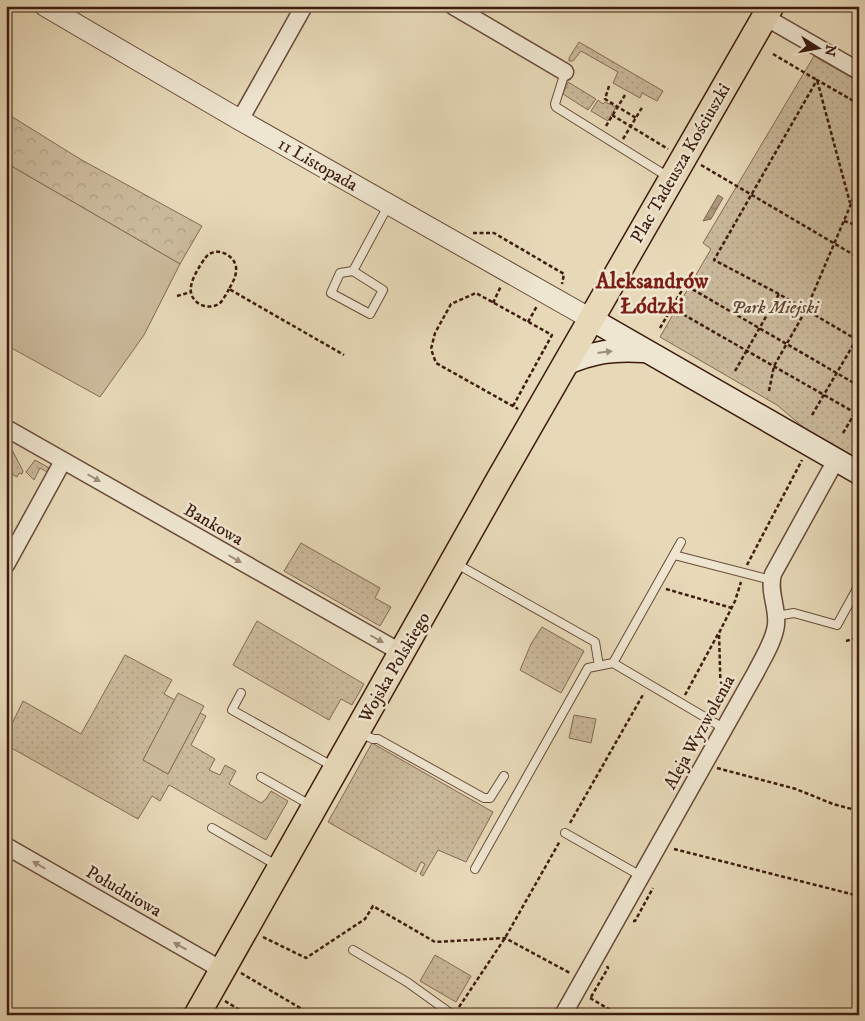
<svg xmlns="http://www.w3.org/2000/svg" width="865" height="1021" font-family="'IM FELL DW Pica',serif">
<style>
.green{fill:url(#green-dots);stroke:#846a54}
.forest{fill:url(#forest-crowns);stroke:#846a54}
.pitch{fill:#cab99b;stroke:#846a54}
.water{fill:url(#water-waves);stroke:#806651}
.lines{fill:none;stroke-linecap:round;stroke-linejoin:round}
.service-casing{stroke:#684a38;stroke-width:10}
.minor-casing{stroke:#684a38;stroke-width:19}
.tertiary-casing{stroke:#684a38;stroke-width:22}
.secondary-casing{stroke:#3d1b0e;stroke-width:25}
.primary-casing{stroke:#3d1b0e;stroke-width:28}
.path{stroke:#3d1b0e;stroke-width:2.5;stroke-dasharray:4 2.5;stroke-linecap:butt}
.service{stroke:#efe6d1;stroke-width:8}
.minor{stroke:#efe6d1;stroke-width:16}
.tertiary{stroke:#efe6d1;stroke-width:20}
.secondary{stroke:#efe6d1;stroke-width:22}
.primary{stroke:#e7d9b8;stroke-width:25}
.oneway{fill:#9f8b79}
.labels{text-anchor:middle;stroke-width:5;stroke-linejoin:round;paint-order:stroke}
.street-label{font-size:18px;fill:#3d1b0e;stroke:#efe6d1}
.park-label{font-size:18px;font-style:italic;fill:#604231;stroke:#efe6d1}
.district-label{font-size:22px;font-weight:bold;fill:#7a1f14;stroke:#efe6d1}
</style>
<defs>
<pattern id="green-dots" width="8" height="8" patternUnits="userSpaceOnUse" patternTransform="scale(1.25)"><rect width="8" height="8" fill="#cab99b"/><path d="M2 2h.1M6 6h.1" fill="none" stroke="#ae9e84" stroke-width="1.8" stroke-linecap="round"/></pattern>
<pattern id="forest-crowns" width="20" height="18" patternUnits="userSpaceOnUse" patternTransform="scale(1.25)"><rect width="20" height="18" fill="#cab99b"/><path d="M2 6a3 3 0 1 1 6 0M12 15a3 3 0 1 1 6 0" fill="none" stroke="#ae9e84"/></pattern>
<pattern id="water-waves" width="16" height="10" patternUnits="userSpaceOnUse" patternTransform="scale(1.25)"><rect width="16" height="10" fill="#ad987e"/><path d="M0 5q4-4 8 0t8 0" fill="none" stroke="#8e7b66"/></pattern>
</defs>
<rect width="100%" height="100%" fill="#e7d9b8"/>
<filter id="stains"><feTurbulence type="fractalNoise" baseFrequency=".004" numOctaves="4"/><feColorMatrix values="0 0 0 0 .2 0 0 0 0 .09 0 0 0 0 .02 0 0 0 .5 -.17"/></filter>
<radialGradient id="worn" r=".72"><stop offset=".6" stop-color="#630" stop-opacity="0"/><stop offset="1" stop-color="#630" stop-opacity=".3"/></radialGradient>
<!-- green -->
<path class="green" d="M 579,42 L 663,91 L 657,101 L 642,93 L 640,98 L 613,83 L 618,72 L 581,51 L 573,61 L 569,61 L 569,58 Z
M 814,56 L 859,82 L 859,462 L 821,442 L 777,405 L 660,337 L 711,249 L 703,243 Z
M 568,82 L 596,99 L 588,110 L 563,94 Z
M 598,100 L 603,104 L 605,102 L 616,107 L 608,121 L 591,111 Z
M 6,444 L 10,446 L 23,471 L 22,474 L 19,473 L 17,477 L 6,471 Z
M 35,460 L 51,469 L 49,473 L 40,468 L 34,480 L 26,472 Z
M 301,543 L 380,588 L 375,598 L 391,607 L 380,626 L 284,571 Z
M 257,621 L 364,684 L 352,705 L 341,699 L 329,720 L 233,665 Z
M 542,627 L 584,651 L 561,693 L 520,670 L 531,644 Z
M 125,655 L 172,680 L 164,694 L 175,700 L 143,760 L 168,774 L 200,713 L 206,716 L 191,745 L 215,759 L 209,770 L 220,775 L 225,765 L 236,771 L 229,784 L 261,803 L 266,799 L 271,791 L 288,801 L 266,840 L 169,785 L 160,801 L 152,796 L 138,819 L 6,745 L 6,736 L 23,701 L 81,734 Z
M 574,715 L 596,719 L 591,743 L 569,738 Z
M 372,743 L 493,812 L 466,862 L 438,850 L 423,876 L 420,874 L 425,864 L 421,862 L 416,872 L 328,822 Z
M 435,955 L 471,976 L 456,1002 L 420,981 Z"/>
<!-- forest -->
<path class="forest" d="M 6,113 L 80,159 L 202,226 L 180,264 L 6,163 Z"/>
<!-- pitch -->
<path class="pitch" d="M 6,163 L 180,264 L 144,335 L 100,397 L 6,345 Z
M 178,693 L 204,706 L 168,774 L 143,760 Z"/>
<!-- water -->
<path class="water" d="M 718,195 L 723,198 L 711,219 L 703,221 Z"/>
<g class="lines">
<defs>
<path id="service" d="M 565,72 L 555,104 L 556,107 L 670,178
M 353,271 L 340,273 L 331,293 L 370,314 L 383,290 L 353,271 L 389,204
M 681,542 L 613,663 L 725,729
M 674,555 L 771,580
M 455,563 L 595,642 L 599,666
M 776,616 L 794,613 L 837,625 L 859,585
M 241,693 L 232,710 L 334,767
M 360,733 L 373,739 L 378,739 L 484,798 L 490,798 L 504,776
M 261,777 L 312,806
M 212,828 L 278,866
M 565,833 L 641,876
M 475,869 L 588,668 L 613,663
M 353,950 L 407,982 L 453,1015"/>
<path id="minor" d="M 453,6 L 565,72
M 765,17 L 859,71
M 240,120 L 304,6
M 6,428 L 402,653
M 6,565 L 63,461
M 6,846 L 222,970
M 563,1015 L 756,672 C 763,658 774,641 776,625 C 778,607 768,592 773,574 L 836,460"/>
<path id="tertiary" d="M 45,6 L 240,120 L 591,319"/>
<path id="secondary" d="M 591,319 L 859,473
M 565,364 C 594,352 612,349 643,351"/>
<path id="primary" d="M 197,1015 L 501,476 L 771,6"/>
</defs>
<!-- service casing -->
<use href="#service" class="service-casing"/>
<!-- minor casing -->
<use href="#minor" class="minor-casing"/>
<!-- tertiary casing -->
<use href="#tertiary" class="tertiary-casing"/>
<!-- secondary casing -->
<use href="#secondary" class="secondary-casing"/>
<!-- primary casing -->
<use href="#primary" class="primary-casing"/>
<!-- path -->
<path class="path" d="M 773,54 L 817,80 L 850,203
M 609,86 L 605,99 L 636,118
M 859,104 L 817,80 L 714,260 L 779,294 L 859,341
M 612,115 L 668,149
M 606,126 L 625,95
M 623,139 L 643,106
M 701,165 L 859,258
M 844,221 L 859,226
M 473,233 L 494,233 L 564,274 L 562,284
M 229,289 C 227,293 224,298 221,302 C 212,311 193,306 191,292 C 189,282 200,265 206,257 C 215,246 234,254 236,267 C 237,275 233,282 229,289 L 344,355
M 177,296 L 191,292
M 493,303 L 501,286
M 672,308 L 859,415
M 528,322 L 537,306
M 660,328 L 685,285 L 859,386
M 735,371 L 779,294
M 769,391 L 774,366 L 806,310 L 851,204 L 859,189
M 513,406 L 552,335 L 476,293 L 451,304 L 435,333 L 431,349 L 436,363 L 518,409
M 812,415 L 859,335
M 843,433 L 859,406
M 747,565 L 802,460
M 666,589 L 732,608
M 846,641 L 859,637
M 685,695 L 718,634
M 721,704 L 719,633 L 735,601 L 741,582
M 717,768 L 796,789 L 833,804 L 859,811
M 570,823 L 644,693
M 674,849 L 859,896
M 633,921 L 635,921 L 653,888
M 263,937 L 306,958 L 365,919 L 373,906 L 435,942 L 505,938 L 570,973
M 241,973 L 312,1015
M 591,997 L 608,968 L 607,966
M 590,998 L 619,1015
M 225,1001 L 248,1015
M 459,1007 L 505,938 L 560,841
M 388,1011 L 395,1015"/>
<!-- service -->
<use href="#service" class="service"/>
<!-- minor -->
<use href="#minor" class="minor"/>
<!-- tertiary -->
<use href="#tertiary" class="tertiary"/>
<!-- secondary -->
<use href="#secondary" class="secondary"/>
<!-- primary -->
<use href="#primary" class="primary"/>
</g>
<!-- one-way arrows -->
<defs><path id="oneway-solid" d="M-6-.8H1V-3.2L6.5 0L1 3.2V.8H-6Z" transform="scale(1.25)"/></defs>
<g class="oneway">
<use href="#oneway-solid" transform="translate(605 352) rotate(-7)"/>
<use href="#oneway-solid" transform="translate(94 478) rotate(30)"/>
<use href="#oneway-solid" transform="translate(235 559) rotate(30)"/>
<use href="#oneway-solid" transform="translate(377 639) rotate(29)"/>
<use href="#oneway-solid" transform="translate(39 865) rotate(-150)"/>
<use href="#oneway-solid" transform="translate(180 946) rotate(-151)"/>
</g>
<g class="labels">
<!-- street labels -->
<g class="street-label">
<text transform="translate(680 163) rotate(-60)" y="6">Plac Tadeusza Kościuszki</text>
<text transform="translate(318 164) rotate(30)" y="6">11 Listopada</text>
<text transform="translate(214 524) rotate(30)" y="6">Bankowa</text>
<text transform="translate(394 667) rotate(-60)" y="6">Wojska Polskiego</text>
<text transform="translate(699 732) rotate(-61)" y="6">Aleja Wyzwolenia</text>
<text transform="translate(124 891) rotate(30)" y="6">Południowa</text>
</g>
<!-- park labels -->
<g class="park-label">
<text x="775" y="313">Park Miejski</text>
</g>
<!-- district labels -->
<g class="district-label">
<text x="652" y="288">Aleksandrów<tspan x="652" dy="25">Łódzki</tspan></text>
</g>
</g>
<!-- margin -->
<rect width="865" height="1021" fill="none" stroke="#e7d9b8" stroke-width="25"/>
<rect x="8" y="8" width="850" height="1006" fill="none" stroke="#3d1b0e" stroke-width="2.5"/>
<rect x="12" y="12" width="840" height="996" fill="none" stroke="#3d1b0e"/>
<!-- north arrow -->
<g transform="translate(818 48) rotate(101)" stroke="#efe6d1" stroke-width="4" paint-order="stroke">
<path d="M0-4L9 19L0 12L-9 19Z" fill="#3d1b0e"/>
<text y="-8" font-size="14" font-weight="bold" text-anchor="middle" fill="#3d1b0e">N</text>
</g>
<rect width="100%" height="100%" filter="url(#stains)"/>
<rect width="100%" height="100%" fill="url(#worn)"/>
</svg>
